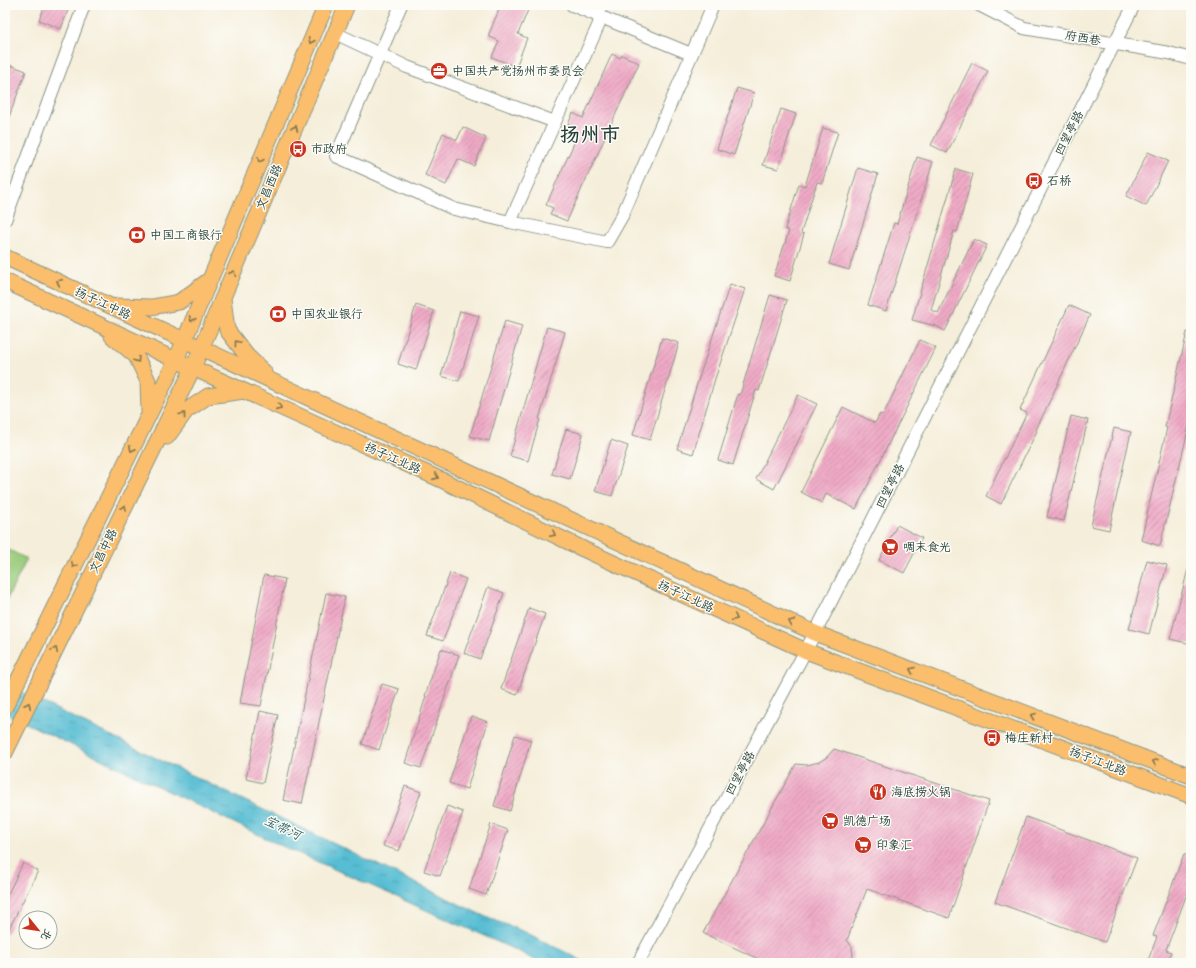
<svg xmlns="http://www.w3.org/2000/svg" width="1196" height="968" font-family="'Gochi Hand','LXGW WenKai TC',sans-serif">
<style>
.garden{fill:#98ca7a;stroke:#5c8457}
.water{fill:url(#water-ripples);stroke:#3a7d84}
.building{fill:url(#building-hatch)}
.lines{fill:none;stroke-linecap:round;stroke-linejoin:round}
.minor-casing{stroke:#8a9687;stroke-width:14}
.major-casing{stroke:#8a9687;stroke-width:17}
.minor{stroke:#fff;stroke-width:12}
.major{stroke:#fabe6d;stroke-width:15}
.oneway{stroke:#82774e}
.labels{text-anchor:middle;stroke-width:3;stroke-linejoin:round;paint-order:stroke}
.street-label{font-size:12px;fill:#1f3d34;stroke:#fdfcf7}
.poi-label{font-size:12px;fill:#1f3d34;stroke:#fdfcf7;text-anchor:start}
.water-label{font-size:13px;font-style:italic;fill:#306364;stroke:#fdfcf7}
.town-label{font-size:20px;font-weight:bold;fill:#1f3d34;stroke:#fdfcf7}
</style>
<defs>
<pattern id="water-ripples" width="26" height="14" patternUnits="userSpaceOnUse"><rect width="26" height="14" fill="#56bdd3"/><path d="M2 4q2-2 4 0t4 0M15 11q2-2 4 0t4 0" fill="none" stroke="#479bac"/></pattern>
<pattern id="building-hatch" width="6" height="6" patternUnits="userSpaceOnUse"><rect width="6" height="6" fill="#f0aac6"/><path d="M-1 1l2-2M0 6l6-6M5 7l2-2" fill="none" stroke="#c28ca2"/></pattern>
</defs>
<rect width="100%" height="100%" fill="#fdfcf7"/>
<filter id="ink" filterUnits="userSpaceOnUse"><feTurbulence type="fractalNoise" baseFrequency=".025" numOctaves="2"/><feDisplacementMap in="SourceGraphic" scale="8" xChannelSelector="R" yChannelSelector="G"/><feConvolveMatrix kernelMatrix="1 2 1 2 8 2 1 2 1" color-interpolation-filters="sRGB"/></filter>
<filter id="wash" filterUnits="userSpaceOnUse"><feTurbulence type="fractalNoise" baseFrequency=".012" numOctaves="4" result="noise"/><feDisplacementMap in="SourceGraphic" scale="16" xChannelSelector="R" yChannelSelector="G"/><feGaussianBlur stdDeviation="0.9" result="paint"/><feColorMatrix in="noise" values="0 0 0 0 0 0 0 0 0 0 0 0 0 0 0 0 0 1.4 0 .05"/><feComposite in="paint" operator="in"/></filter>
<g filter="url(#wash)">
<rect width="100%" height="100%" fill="#f5eeda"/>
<!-- garden -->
<path class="garden" d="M 5,548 L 27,559 L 5,603 Z"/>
<!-- water -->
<path class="water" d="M 5,684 L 129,745 L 486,917 L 525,932 L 587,963 L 539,963 L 520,952 L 280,845 L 5,713 Z"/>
<g id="blocks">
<!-- building -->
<path class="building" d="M 45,5 L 70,5 L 61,29 L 39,20 Z
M 501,5 L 516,5 L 528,10 L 518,34 L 527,38 L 516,67 L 492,57 L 499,41 L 488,36 Z
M 612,54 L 620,58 L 622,55 L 639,63 L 567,221 L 550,214 L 553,208 L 546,205 L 575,141 L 563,136 L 573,113 L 583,118 Z
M 5,63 L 26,71 L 6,125 L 5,125 Z
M 972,63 L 988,71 L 947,153 L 931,145 Z
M 737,88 L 754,93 L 734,155 L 717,149 Z
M 781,109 L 796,114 L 778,169 L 763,165 Z
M 463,127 L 486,138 L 474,166 L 458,159 L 446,185 L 425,175 L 443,133 L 457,140 Z
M 823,128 L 838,132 L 822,183 L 817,182 L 801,233 L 804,234 L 790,281 L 774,276 L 789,231 L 785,229 L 799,184 L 805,186 Z
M 1148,152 L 1168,161 L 1146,206 L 1126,196 Z
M 917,157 L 933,162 L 886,311 L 868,305 L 894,223 L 897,224 Z
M 858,168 L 878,174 L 849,270 L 829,264 Z
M 956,169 L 973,174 L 957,232 L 954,231 L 931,310 L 938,313 L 974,239 L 987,245 L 945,331 L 936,326 L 912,320 Z
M 730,284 L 745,289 L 715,379 L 693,454 L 677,449 L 697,384 Z
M 770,295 L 787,300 L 759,391 L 756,390 L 733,465 L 718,460 L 738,394 L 740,395 Z
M 416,305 L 434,311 L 416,370 L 398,364 Z
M 1069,305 L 1090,315 L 1036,430 L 1037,431 L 1001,504 L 986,496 L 1027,413 L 1020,410 Z
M 460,311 L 479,316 L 459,381 L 441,376 Z
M 505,321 L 522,326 L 489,441 L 470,436 Z
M 547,327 L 565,332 L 539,419 L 540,419 L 528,461 L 510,456 Z
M 1187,332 L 1191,333 L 1191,418 L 1160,546 L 1141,540 L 1167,428 L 1165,427 Z
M 662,338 L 679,343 L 650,440 L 633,435 Z
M 920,340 L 936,348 L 856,509 L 826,494 L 822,503 L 801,492 L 843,407 L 875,423 L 880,414 L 883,415 Z
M 798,395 L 817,404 L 774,489 L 756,479 Z
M 1071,416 L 1088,420 L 1064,521 L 1047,517 Z
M 1114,428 L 1131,432 L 1109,530 L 1091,526 Z
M 566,429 L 583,434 L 570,479 L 552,474 Z
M 611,440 L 628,446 L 612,496 L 595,491 Z
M 897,525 L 922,538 L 904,573 L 879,560 Z
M 1147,560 L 1167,565 L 1149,634 L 1129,629 Z
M 1188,569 L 1191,570 L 1191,644 L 1170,639 Z
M 450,573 L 466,579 L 443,641 L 427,636 Z
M 264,575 L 285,579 L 261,706 L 240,703 Z
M 488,587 L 504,593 L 480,659 L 464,653 Z
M 326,593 L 345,597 L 302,804 L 283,800 Z
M 529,608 L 545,614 L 517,695 L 501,689 Z
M 441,649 L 459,655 L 421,768 L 405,763 L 426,696 L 425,696 Z
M 382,684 L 399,689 L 379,750 L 362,744 Z
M 260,711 L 278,715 L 263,783 L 246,779 Z
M 471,716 L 488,722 L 467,789 L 449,783 Z
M 515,735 L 531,740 L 510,811 L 494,806 Z
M 834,749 L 989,801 L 949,918 L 867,889 L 847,940 L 852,947 L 853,957 L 851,963 L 767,963 L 703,933 L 796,764 L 807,765 L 819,762 L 827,757 Z
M 405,786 L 421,792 L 399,851 L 383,846 Z
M 447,806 L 463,812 L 440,876 L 424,871 Z
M 1026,817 L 1137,858 L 1105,942 L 995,902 Z
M 491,824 L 508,830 L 486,895 L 469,889 Z
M 1184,854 L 1191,857 L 1191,883 L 1166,950 L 1171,952 L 1167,963 L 1147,963 L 1157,937 L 1153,936 Z
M 23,863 L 38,871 L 5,937 L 5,900 Z"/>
</g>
</g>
<g filter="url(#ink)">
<use href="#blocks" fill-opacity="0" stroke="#8a9687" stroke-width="1"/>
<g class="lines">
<defs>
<path id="minor" d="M 401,5 L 336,156 L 454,209 L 510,222 L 607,242 L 622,216 L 713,5
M 572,5 L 691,54
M 979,5 L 1024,28 L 1169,53 L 1191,59
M 335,33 L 407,67 L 555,122
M 5,220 L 84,5
M 510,222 L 599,24 L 600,5
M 638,963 L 815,633 L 1134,5"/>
<path id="major" d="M 5,257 L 815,633 L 1191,776
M 5,281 L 193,368 L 444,481 L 583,549 L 806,651 L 1191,796
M 223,298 L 227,330 L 247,356 L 264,372
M 117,306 L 152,307 L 179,302 L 208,281
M 112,336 L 136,356 L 148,381 L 149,411
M 167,437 L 186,411 L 208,396 L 244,391
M 5,707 L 176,360 L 326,5
M 5,753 L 193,368 L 347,5"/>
</defs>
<!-- minor casing -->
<use href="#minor" class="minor-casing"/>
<!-- major casing -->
<use href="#major" class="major-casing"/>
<!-- minor -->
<use href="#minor" class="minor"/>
<!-- major -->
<use href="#major" class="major"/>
</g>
<!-- one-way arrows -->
<defs><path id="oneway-chevron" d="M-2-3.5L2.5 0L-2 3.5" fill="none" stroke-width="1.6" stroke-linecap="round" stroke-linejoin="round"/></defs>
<g class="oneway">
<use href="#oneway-chevron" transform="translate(311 41) rotate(113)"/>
<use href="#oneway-chevron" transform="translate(295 128) rotate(-67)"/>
<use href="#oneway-chevron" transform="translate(260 160) rotate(113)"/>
<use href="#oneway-chevron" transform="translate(233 273) rotate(-67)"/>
<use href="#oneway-chevron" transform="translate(59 282) rotate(-155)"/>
<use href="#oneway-chevron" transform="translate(192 319) rotate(113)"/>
<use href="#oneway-chevron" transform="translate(237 343) rotate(-127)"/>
<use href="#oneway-chevron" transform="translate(137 360) rotate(58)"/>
<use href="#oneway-chevron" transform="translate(279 407) rotate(24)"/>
<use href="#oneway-chevron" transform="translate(183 415) rotate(-52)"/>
<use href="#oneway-chevron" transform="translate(132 449) rotate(116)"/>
<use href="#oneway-chevron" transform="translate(436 477) rotate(24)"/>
<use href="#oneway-chevron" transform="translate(124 508) rotate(-64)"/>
<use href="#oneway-chevron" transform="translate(553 534) rotate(26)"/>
<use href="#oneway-chevron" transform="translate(74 565) rotate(116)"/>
<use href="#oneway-chevron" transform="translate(735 618) rotate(25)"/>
<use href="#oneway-chevron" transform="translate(791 622) rotate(-155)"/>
<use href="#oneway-chevron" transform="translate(55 650) rotate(-64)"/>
<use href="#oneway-chevron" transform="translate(912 670) rotate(-159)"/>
<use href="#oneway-chevron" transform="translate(28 705) rotate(-64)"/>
<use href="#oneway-chevron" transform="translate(1033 716) rotate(-159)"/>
<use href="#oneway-chevron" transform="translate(1155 762) rotate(-159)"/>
</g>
</g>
<!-- icons -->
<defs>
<symbol id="office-disc" viewBox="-11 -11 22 22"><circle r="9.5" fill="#c8321e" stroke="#fdfcf7"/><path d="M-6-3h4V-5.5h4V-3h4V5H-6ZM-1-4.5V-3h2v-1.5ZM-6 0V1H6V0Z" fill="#fff"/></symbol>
<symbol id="bus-disc" viewBox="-11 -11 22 22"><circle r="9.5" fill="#c8321e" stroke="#fdfcf7"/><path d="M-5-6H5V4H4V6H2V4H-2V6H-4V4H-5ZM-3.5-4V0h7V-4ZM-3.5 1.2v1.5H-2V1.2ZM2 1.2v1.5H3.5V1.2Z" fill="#fff"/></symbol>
<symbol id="bank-disc" viewBox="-11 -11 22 22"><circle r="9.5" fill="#c8321e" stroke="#fdfcf7"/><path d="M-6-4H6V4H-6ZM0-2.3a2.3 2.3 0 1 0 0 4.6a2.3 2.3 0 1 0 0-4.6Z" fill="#fff"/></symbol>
<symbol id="supermarket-disc" viewBox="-11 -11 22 22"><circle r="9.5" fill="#c8321e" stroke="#fdfcf7"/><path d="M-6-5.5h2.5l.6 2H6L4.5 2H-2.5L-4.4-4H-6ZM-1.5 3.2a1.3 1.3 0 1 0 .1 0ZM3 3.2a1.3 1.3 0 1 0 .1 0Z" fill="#fff"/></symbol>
<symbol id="restaurant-disc" viewBox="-11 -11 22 22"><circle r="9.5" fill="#c8321e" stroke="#fdfcf7"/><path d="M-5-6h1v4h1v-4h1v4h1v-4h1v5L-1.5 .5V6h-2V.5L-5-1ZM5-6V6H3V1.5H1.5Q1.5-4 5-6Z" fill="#fff"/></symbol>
</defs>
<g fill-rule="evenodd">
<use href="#office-disc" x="429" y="61" width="20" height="20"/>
<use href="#bus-disc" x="288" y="139" width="20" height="20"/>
<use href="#bus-disc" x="1024" y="171" width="20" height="20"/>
<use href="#bank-disc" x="127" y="225" width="20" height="20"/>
<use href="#bank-disc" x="268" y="304" width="20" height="20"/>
<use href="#supermarket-disc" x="880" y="537" width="20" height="20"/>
<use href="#bus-disc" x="982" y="728" width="20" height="20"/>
<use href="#restaurant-disc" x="868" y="782" width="20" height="20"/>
<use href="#supermarket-disc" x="820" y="811" width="20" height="20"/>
<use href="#supermarket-disc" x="853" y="835" width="20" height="20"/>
</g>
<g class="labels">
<!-- street labels -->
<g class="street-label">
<text transform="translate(1083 38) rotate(10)" y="4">府西巷</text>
<text transform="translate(1069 133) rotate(-63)" y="4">四望亭路</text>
<text transform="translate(269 187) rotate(-67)" y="4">文昌西路</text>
<text transform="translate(103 303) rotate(25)" y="4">扬子江中路</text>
<text transform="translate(393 458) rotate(24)" y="4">扬子江北路</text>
<text transform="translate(890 486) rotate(-63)" y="4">四望亭路</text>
<text transform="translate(103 551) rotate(-64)" y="4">文昌中路</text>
<text transform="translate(686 596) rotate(25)" y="4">扬子江北路</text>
<text transform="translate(1098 761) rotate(21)" y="4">扬子江北路</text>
<text transform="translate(740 773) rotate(-62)" y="4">四望亭路</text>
</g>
<!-- poi labels -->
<g class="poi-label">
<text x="452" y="75">中国共产党扬州市委员会</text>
<text x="311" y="153">市政府</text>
<text x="1047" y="185">石桥</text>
<text x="150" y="239">中国工商银行</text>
<text x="291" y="318">中国农业银行</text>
<text x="903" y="551">啁末食光</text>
<text x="1005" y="742">梅庄新村</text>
<text x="891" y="796">海底捞火锅</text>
<text x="843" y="825">凯德广场</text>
<text x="876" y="849">印象汇</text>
</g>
<!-- water labels -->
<g class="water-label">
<text transform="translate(283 827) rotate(26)" y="5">宝带河</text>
</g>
<!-- town labels -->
<g class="town-label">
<text x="590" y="141">扬州市</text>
</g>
</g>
<!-- margin -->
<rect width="1196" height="968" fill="none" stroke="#fdfcf7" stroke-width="20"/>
<!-- north arrow -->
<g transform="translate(38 930) rotate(120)"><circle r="19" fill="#fdfcf7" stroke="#a4b0a9"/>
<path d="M0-3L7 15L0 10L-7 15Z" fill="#c8321e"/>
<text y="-6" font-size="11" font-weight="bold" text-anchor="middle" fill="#1f3d34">北</text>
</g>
</svg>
